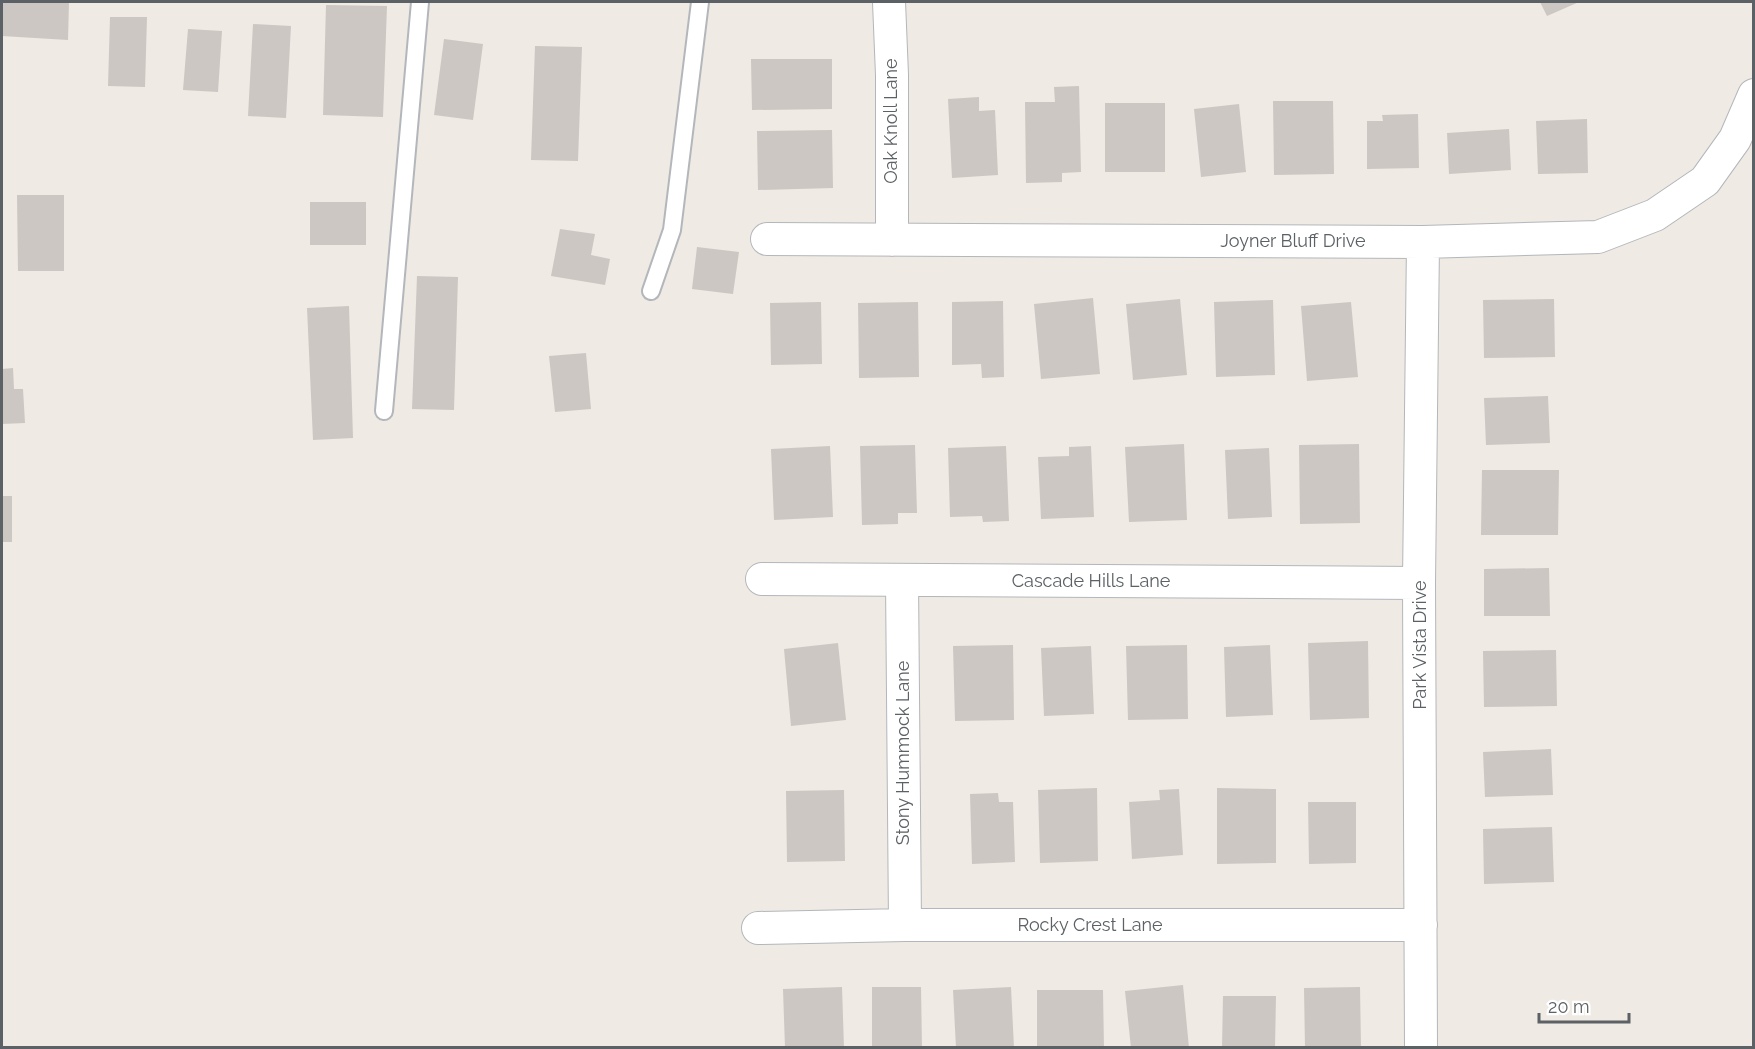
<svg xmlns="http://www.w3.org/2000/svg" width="1755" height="1049" font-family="Raleway,sans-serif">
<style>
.building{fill:#ccc7c2}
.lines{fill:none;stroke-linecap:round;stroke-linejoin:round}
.service-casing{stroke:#b3b7bb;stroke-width:20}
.minor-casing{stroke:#b3b7bb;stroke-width:34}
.service{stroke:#fff;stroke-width:16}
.minor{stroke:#fff;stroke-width:32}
.labels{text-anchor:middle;stroke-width:4.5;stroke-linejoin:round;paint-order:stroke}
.street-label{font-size:18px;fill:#5b6164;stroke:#fff}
</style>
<rect width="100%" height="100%" fill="#efeae3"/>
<!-- building -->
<path class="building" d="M 2,2 L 69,2 L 68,40 L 2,36 Z
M 1540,2 L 1579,2 L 1547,16 Z
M 326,5 L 387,6 L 383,117 L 323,115 Z
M 110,17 L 147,17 L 145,87 L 108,86 Z
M 253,24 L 291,26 L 286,118 L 248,116 Z
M 188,29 L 222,31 L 218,92 L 183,90 Z
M 444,39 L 483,44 L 473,120 L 434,115 Z
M 535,46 L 582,47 L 578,161 L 531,160 Z
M 751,59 L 832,59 L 832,109 L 752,110 Z
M 1079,86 L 1081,172 L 1062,173 L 1062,182 L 1026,183 L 1025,102 L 1055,102 L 1054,87 Z
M 979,97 L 979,111 L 995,110 L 998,175 L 952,178 L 948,99 Z
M 1273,101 L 1333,101 L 1334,174 L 1274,175 Z
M 1105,103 L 1165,103 L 1165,172 L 1105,172 Z
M 1239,104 L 1246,172 L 1201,177 L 1194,109 Z
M 1418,114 L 1419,168 L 1367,169 L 1367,121 L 1383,121 L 1382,115 Z
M 1587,119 L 1588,173 L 1538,174 L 1536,121 Z
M 1509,129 L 1511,170 L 1449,174 L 1447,133 Z
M 832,130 L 833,188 L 758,190 L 757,131 Z
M 17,195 L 64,195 L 64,271 L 18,271 Z
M 310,202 L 366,202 L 366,245 L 310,245 Z
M 560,229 L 595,234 L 591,255 L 610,259 L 605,285 L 551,276 Z
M 697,247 L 739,252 L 733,294 L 692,289 Z
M 417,276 L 458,277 L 454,410 L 412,409 Z
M 1093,298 L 1100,374 L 1041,379 L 1034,304 Z
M 1180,299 L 1187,375 L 1133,380 L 1126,304 Z
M 1554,299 L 1555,357 L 1484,358 L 1483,300 Z
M 1273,300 L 1275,375 L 1216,377 L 1214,302 Z
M 1003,301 L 1004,377 L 982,378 L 981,364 L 952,365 L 952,302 Z
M 821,302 L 822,364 L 771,365 L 770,303 Z
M 918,302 L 919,377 L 859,378 L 858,303 Z
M 1351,302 L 1358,377 L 1307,381 L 1301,306 Z
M 349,306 L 353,438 L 313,440 L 307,308 Z
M 586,353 L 591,409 L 555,412 L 549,356 Z
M 13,368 L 14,389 L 23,389 L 25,423 L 2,424 L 2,369 Z
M 1548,396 L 1550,443 L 1486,445 L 1484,398 Z
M 1184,444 L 1187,520 L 1129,522 L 1125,447 Z
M 1359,444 L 1360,523 L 1300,524 L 1299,445 Z
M 915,445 L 917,513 L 898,513 L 898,524 L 862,525 L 860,446 Z
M 830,446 L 833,517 L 774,520 L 771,449 Z
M 1006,446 L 1009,521 L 983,522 L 982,516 L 950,517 L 948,448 Z
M 1091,446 L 1094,517 L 1041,519 L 1038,457 L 1069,456 L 1069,447 Z
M 1269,448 L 1272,517 L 1228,519 L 1225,450 Z
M 1482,470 L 1559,470 L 1558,535 L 1481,535 Z
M 2,496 L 12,496 L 12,542 L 2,542 Z
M 1549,568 L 1550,616 L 1484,616 L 1484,569 Z
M 1368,641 L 1369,718 L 1310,720 L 1308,643 Z
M 838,643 L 846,720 L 791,726 L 784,649 Z
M 1013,645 L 1014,720 L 955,721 L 953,646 Z
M 1187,645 L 1188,719 L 1128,720 L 1126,646 Z
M 1270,645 L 1273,715 L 1226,717 L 1224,647 Z
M 1091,646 L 1094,714 L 1044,716 L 1041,648 Z
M 1556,650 L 1557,706 L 1484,707 L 1483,651 Z
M 1551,749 L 1553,795 L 1485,797 L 1483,752 Z
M 1097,788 L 1098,861 L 1040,863 L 1038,790 Z
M 1217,788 L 1276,789 L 1276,863 L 1217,864 Z
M 1179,789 L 1183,855 L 1132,859 L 1129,802 L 1160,800 L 1159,790 Z
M 844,790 L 845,861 L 787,862 L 786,791 Z
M 998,793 L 999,802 L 1013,802 L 1015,862 L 972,864 L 970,794 Z
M 1308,802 L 1356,802 L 1356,863 L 1309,864 Z
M 1552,827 L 1554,882 L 1484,884 L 1483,829 Z
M 1183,985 L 1189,1048 L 1131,1048 L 1125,991 Z
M 842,987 L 844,1048 L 785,1048 L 783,989 Z
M 872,987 L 921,987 L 922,1048 L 872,1048 Z
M 1011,987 L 1014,1048 L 956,1048 L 953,990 Z
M 1360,987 L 1361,1048 L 1305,1048 L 1304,988 Z
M 1037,990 L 1103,990 L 1104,1048 L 1037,1048 Z
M 1223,996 L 1276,996 L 1275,1048 L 1222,1048 Z"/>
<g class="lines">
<defs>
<path id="service" d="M 651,291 L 672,230 L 700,2
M 384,411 L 420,2"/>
<path id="minor" d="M 889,2 L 892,75 L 892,240
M 767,239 L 1423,242 L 1598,237 L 1655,215 L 1705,181 L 1735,139 L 1754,95
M 762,579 L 1419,583
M 902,580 L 905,925
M 758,928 L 905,925 L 1421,925
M 1421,1048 L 1419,583 L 1423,242"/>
</defs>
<!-- service casing -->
<use href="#service" class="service-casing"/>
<!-- minor casing -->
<use href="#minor" class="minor-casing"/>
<!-- service -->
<use href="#service" class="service"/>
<!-- minor -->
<use href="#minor" class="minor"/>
</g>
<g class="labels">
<!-- street labels -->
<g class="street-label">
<text transform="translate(891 121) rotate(-90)" y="6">Oak Knoll Lane</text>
<text x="1293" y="247">Joyner Bluff Drive</text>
<text x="1091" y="587">Cascade Hills Lane</text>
<text transform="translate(1420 645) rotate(-90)" y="6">Park Vista Drive</text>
<text transform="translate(903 753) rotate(-90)" y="6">Stony Hummock Lane</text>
<text x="1090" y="931">Rocky Crest Lane</text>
</g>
</g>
<!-- border -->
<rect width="1755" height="1049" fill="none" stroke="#5b6164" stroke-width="6"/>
<!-- scale -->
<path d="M1539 1013v9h90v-9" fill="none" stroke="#5b6164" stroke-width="3"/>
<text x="1548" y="1013" font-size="18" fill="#5b6164" stroke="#ffffff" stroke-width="4.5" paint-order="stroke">20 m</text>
</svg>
